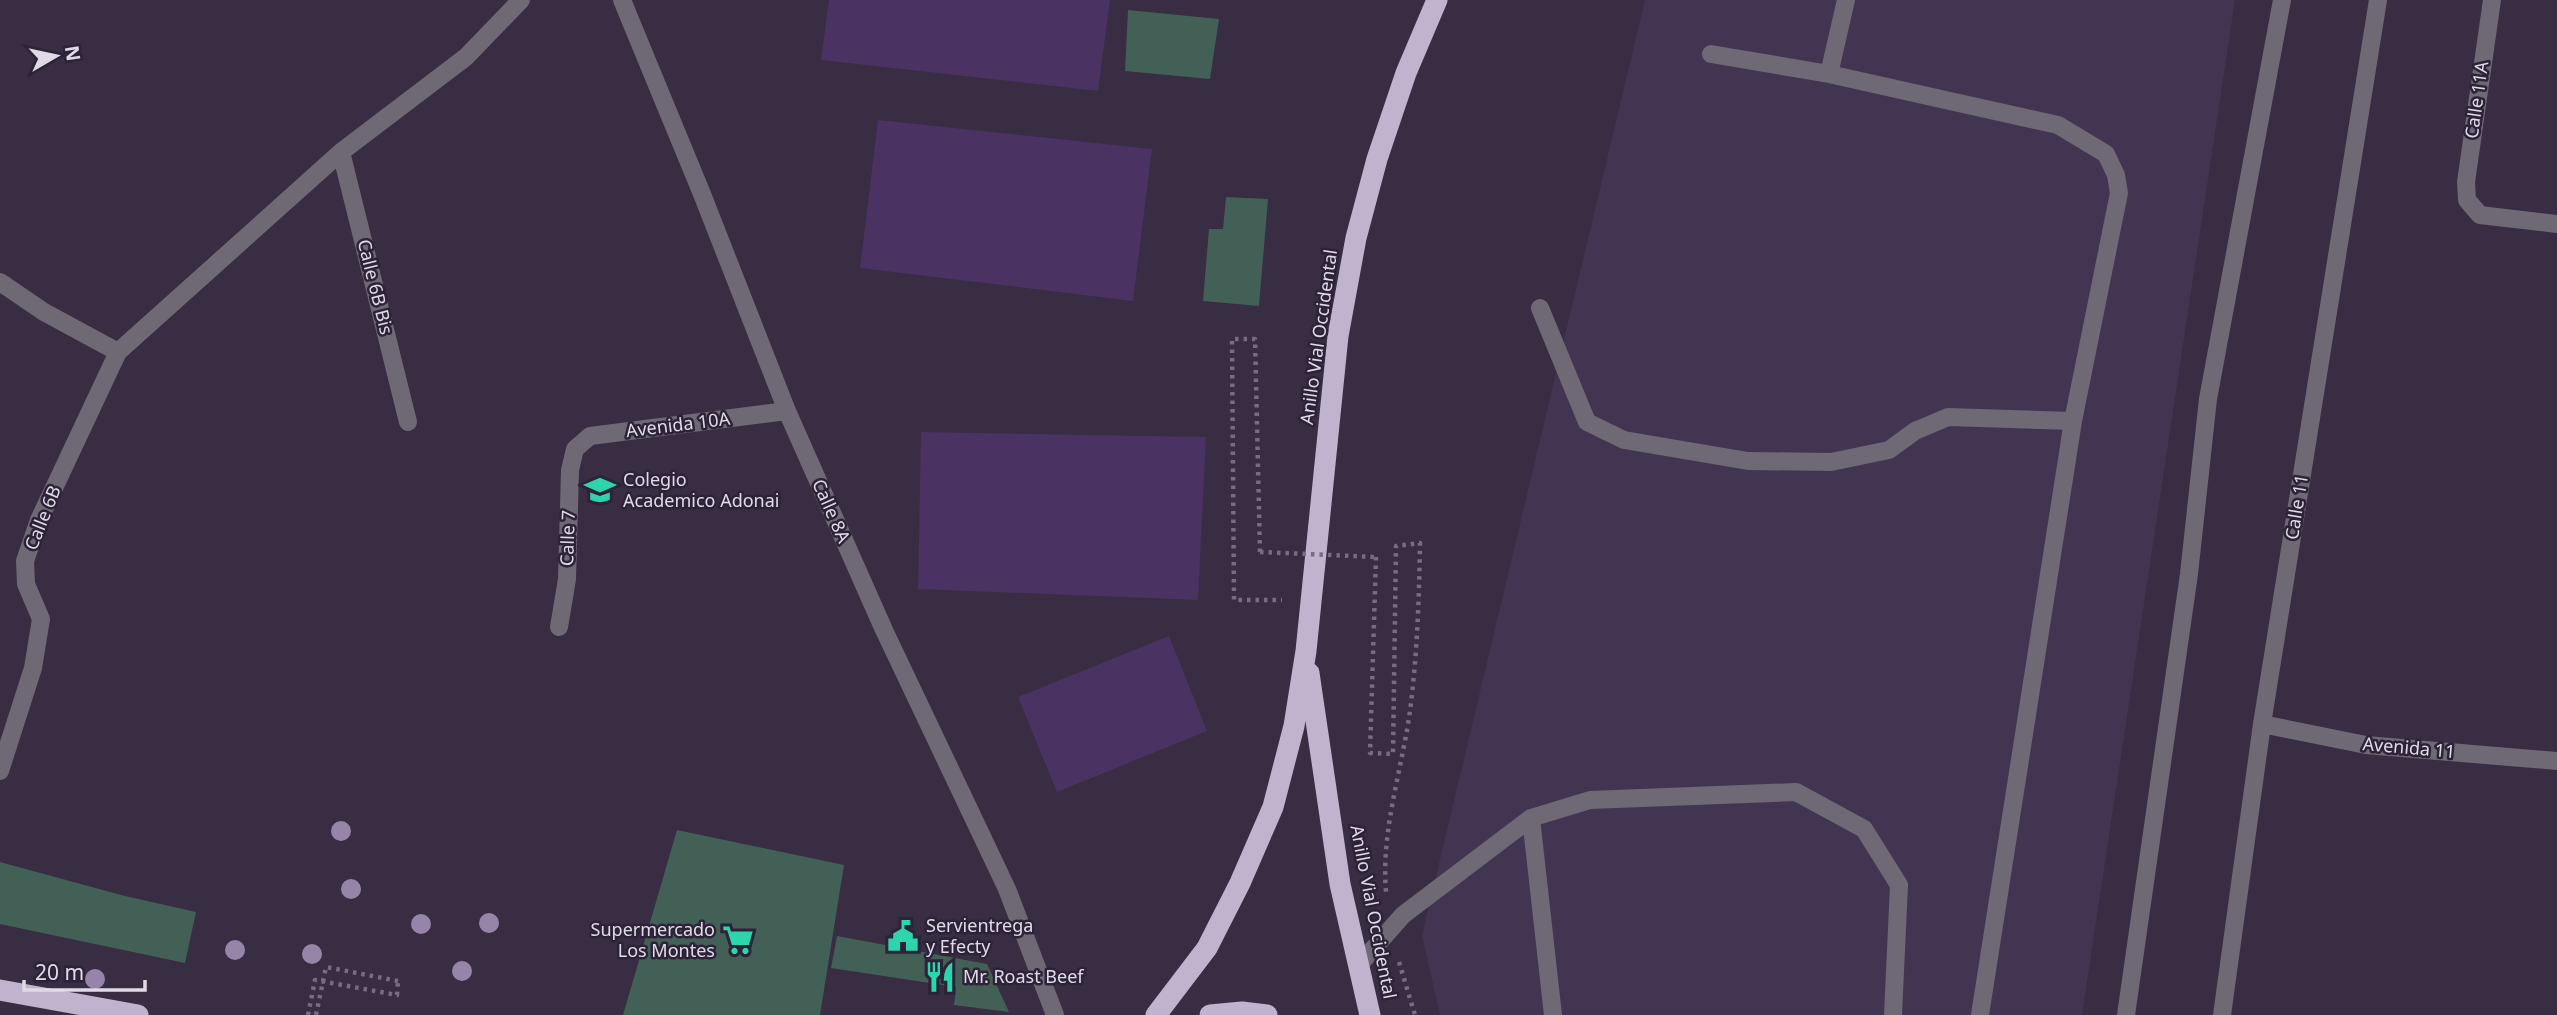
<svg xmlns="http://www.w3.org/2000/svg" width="2557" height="1015" font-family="'Noto Sans',sans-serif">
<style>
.built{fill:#423551}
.green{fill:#4a3262}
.building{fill:#426056}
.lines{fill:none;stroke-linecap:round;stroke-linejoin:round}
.path{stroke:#766d80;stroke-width:4.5;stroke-dasharray:3.5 5;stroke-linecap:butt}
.minor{stroke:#6e6974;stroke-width:18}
.highway{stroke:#bfb3ce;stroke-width:21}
.path-bridge{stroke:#766d80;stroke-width:4.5;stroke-dasharray:3.5 5;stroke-linecap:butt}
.tree{fill:#9685a9}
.labels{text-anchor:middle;stroke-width:5;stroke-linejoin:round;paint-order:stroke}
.street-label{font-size:18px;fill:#e0dae8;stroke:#2d2338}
.poi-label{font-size:18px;fill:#e0dae8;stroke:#2d2338;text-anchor:start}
</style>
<rect width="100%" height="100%" fill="#382d43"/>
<!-- built -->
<path class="built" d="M 1645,0 L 2235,0 L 2082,1015 L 1440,1015 L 1422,935 Z"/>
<!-- green -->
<path class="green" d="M 829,0 L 1110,0 L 1098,91 L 821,60 Z
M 878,120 L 1152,149 L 1133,301 L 860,268 Z
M 921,432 L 1206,437 L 1198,600 L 918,589 Z
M 1169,636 L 1207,731 L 1057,792 L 1018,697 Z"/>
<!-- building -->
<path class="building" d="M 1128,10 L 1219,19 L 1210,79 L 1125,71 Z
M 1226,197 L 1268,199 L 1259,306 L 1203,301 L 1209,229 L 1223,229 Z
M 677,830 L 844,865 L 820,1015 L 623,1015 Z
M 0,862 L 125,896 L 196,912 L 185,963 L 0,924 Z
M 837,936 L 987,964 L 1009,1012 L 954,1005 L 956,987 L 831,968 Z"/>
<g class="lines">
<!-- path -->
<path class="path" d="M 1260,552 L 1255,339 L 1232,339 L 1234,600 L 1282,600
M 1376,557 L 1370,753 L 1393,754 L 1396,546 L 1420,543 C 1419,602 1417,661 1409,718 C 1400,776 1381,833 1386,892
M 1399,962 L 1415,1015
M 308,1015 L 315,980 L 397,995 L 398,981"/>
<!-- minor -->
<path class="minor" d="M 622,0 L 702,194 L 787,411 L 884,630 L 1007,889 L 1055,1015
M 2492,0 L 2466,182 L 2467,200 L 2480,215 L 2557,224
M 1711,54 L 1829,74 L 2058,125 L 2106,154 L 2116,175 L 2119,193 L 2073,421 L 1980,1015
M 1829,74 L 1846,0
M 341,152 L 408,422
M 0,282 L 44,312 L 118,352
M 1540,308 L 1587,422 L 1624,440 L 1748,461 L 1831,462 L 1889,450 L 1915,431 L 1948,417 L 2073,421
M 559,627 L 567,579 L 570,470 L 575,449 L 590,436 L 787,411
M 2262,724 L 2366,745 L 2557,761
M 0,771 L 33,668 L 41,619 L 26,584 L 25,561 L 39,520 L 118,352 L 341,152 L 466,57 L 521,0
M 1531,818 L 1553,1015
M 1358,966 L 1403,915 L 1531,818 L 1590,800 L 1796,792 L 1864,829 L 1899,885 L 1893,1015
M 2126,1015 L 2189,574 L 2208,399 L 2282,0
M 2222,1015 L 2262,724 L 2378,0"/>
<!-- highway -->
<path class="highway" d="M 1309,673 L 1340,884 L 1370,1015
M 0,990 L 138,1015
M 1156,1015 L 1207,948 L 1240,883 L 1273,807 L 1294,726 L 1306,651 L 1338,336 L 1356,238 L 1377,159 L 1406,73 L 1437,0
M 1210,1015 L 1242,1012 L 1267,1015"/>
<!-- path-bridge -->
<path class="path-bridge" d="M 1260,552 L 1376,557
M 316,1015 L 326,967 L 398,981"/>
</g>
<!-- trees -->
<g class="tree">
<circle cx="341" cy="831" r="10"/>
<circle cx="351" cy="889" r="10"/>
<circle cx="489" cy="923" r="10"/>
<circle cx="421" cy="924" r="10"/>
<circle cx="235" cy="950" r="10"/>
<circle cx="312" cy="954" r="10"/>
<circle cx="462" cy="971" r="10"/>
<circle cx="95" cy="979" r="10"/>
</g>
<!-- icons -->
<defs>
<symbol id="school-bare" viewBox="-9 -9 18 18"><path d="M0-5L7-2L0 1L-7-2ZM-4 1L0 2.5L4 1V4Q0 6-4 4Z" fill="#2cd5ab" stroke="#2d2338" stroke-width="2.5" paint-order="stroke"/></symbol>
<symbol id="civic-bare" viewBox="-9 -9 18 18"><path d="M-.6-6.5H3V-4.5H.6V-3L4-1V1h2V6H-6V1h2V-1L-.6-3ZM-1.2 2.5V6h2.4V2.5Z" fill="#2cd5ab" stroke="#2d2338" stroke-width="2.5" paint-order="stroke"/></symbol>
<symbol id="supermarket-bare" viewBox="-9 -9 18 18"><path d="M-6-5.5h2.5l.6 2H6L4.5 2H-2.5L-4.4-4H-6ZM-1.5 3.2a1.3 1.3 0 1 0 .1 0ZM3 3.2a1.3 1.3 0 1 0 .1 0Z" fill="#2cd5ab" stroke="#2d2338" stroke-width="2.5" paint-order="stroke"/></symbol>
<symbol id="restaurant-bare" viewBox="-9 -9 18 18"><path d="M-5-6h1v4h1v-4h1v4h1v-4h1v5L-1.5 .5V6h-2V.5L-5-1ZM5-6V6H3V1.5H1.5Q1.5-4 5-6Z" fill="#2cd5ab" stroke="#2d2338" stroke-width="2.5" paint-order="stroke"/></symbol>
</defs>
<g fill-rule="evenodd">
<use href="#school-bare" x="578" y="468" width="44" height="44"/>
<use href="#civic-bare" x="881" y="914" width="44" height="44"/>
<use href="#supermarket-bare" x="716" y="918" width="44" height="44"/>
<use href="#restaurant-bare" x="918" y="955" width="44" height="44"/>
</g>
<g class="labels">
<!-- street labels -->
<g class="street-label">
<text transform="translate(2477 100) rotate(-82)" y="6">Calle 11A</text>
<text transform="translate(375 287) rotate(76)" y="6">Calle 6B Bis</text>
<text transform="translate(1319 337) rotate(-82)" y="6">Anillo Vial Occidental</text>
<text transform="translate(678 425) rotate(-7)" y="6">Avenida 10A</text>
<text transform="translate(2297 507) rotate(-81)" y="6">Calle 11</text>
<text transform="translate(831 511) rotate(66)" y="6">Calle 8A</text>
<text transform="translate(43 518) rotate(-68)" y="6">Calle 6B</text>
<text transform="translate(568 538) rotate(-88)" y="6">Calle 7</text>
<text transform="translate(2409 748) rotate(5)" y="6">Avenida 11</text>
<text transform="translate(1373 912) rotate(79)" y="6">Anillo Vial Occidental</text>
</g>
<!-- poi labels -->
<g class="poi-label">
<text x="623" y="486">Colegio<tspan x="623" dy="21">Academico Adonai</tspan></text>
<text x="926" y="932">Servientrega<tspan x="926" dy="21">y Efecty</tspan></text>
<text x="715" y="936" text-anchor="end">Supermercado<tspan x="715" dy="21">Los Montes</tspan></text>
<text x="963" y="983">Mr. Roast Beef</text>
</g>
</g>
<!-- north arrow -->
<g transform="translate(56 56) rotate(81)" stroke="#2d2338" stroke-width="5" paint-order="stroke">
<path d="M0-5L12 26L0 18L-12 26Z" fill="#e0dae8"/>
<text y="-10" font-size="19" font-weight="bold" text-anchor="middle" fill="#e0dae8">N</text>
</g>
<!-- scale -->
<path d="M24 980v10h121v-10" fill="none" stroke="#e0dae8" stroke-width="3.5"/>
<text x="35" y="980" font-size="21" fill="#e0dae8" stroke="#2d2338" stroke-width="5" paint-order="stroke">20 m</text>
</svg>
